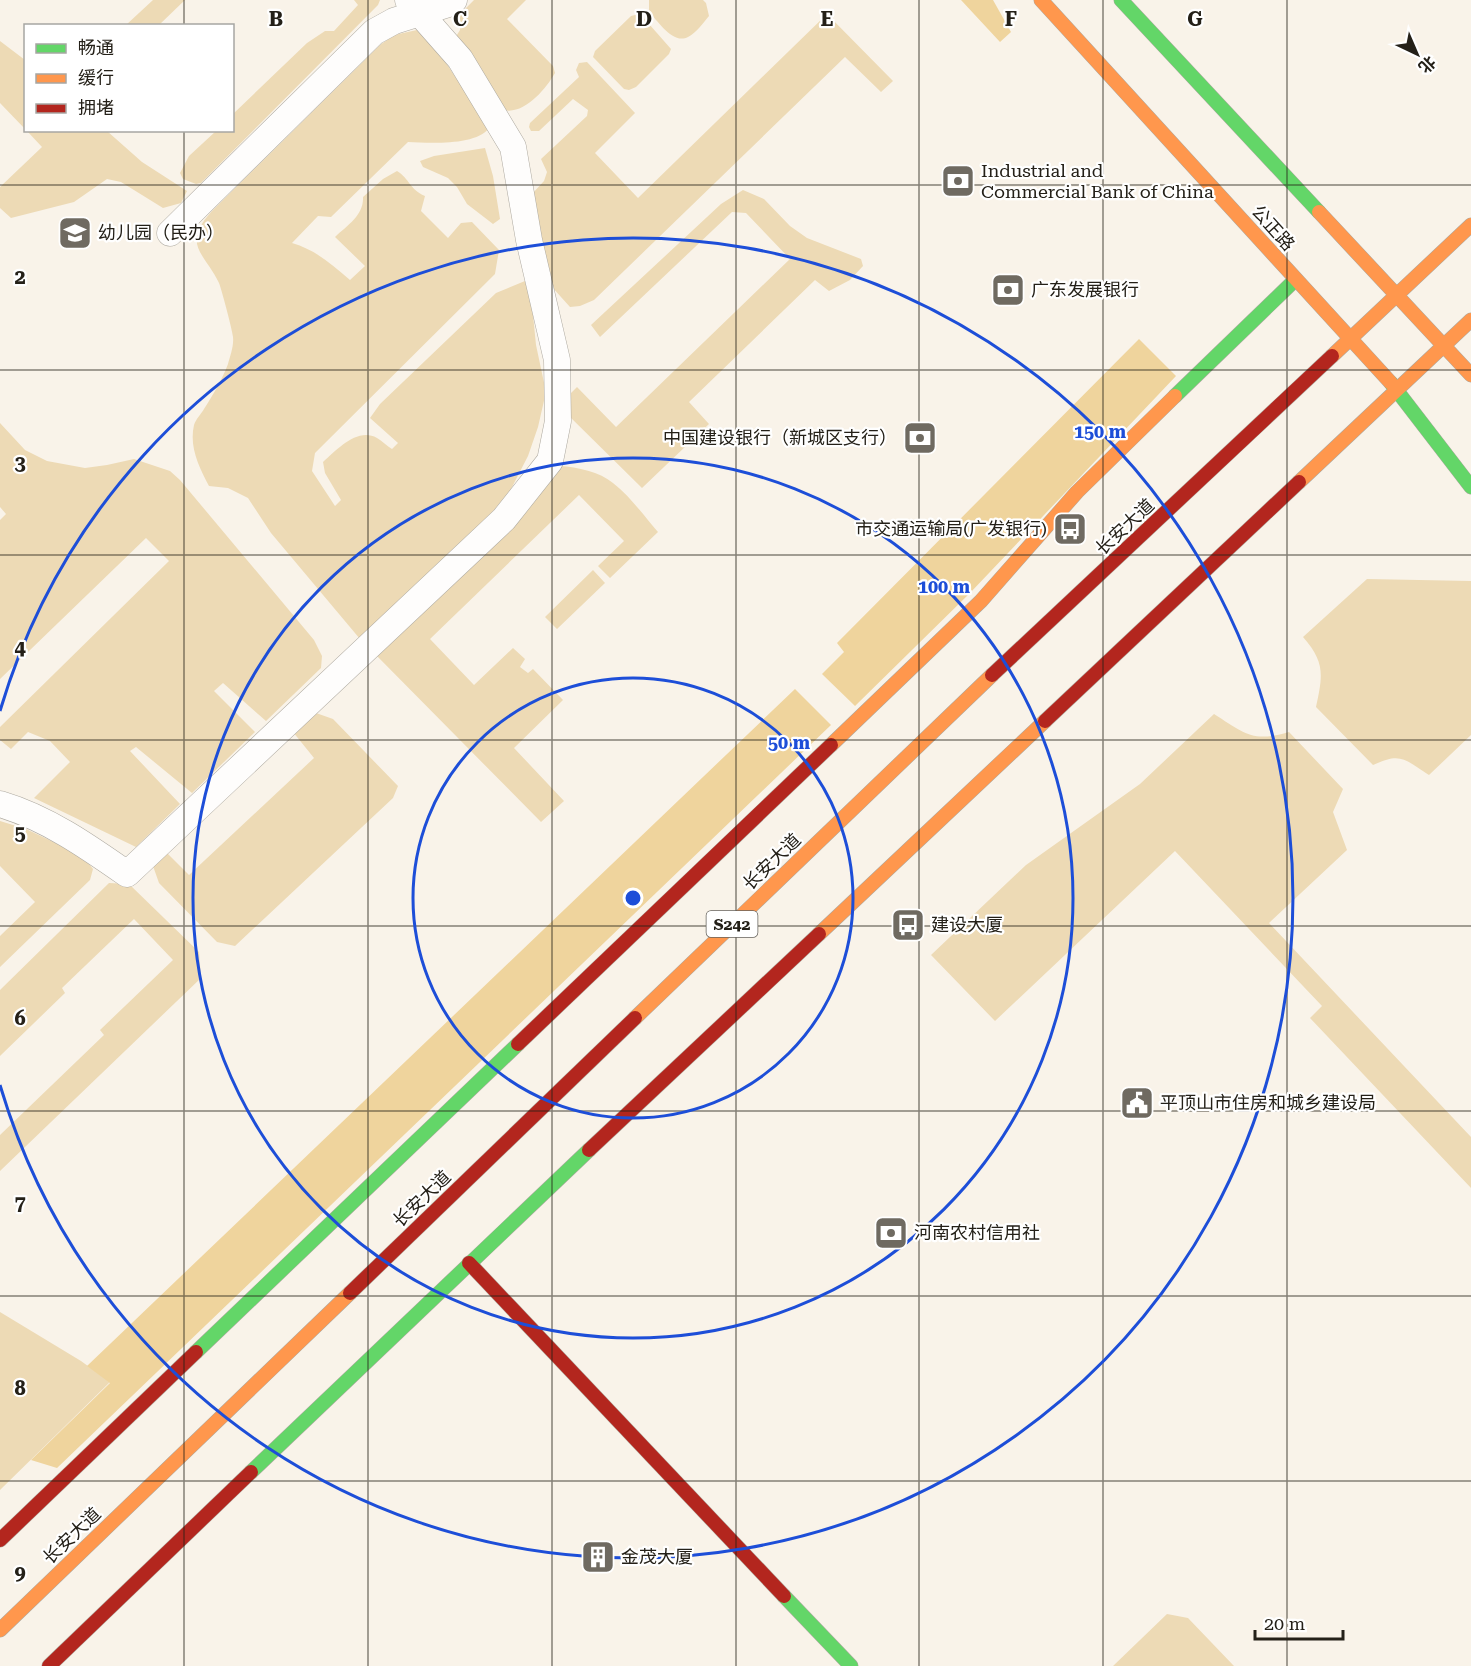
<svg xmlns="http://www.w3.org/2000/svg" width="1471" height="1666" font-family="'Roboto Serif','Noto Sans SC',serif">
<style>
.green{fill:#eddab5}
.forest{fill:#efd49d}
.lines{fill:none;stroke-linecap:round;stroke-linejoin:round}
.street-casing{stroke:#ada9a0;stroke-width:27}
.fast-casing{stroke:#ada9a0;stroke-width:15}
.slow-casing{stroke:#ada9a0;stroke-width:15}
.jam-casing{stroke:#ada9a0;stroke-width:15}
.street{stroke:#fefdfc;stroke-width:26}
.fast{stroke:#63d668;stroke-width:14}
.slow{stroke:#ff974d;stroke-width:14}
.jam{stroke:#b3261e;stroke-width:14}
.grid{fill:none;stroke:#242018;stroke-width:1.5;stroke-opacity:0.55}
.ring{fill:none;stroke:#1d4ed8;stroke-width:3}
.labels{text-anchor:middle;stroke-width:4.5;stroke-linejoin:round;paint-order:stroke}
.shield{fill:#fff;stroke:#66635d;stroke-width:1.5}
.shield-label{font-size:16px;font-weight:bold;fill:#242018}
.poi-label{font-size:18px;fill:#242018;stroke:#fff;text-anchor:start}
.street-label{font-size:18px;fill:#242018;stroke:#fff}
.grid-label{font-size:20px;text-anchor:middle;font-weight:bold;fill:#242018;stroke:#fff;stroke-width:4.5;stroke-linejoin:round;paint-order:stroke}
.centre{fill:#1d4ed8;stroke:#fff;stroke-width:3}
.ring-label{font-size:18px;text-anchor:middle;font-weight:bold;fill:#1d4ed8;stroke:#fff;stroke-width:4.5;stroke-linejoin:round;paint-order:stroke}
</style>
<rect width="100%" height="100%" fill="#f9f3e9"/>
<!-- green -->
<path class="green" d="M 153,0 L 185,0 L 159,25 L 126,25 Z
M 354,0 L 380,0 L 378,5 L 201,183 L 196,184 L 183,179 L 180,173 L 189,156 L 216,131 L 232,130 L 233,114 L 307,43 L 325,31 L 334,31 L 358,5 Z
M 474,0 L 526,0 L 507,19 L 553,66 L 555,73 C 546,89 524,115 504,110 L 455,38 L 460,30 L 460,14 Z
M 649,0 L 703,0 L 706,3 L 709,16 C 703,23 696,33 688,37 C 673,45 658,21 649,12 Z
M 827,14 L 893,81 L 881,92 L 845,57 L 594,300 L 580,306 L 570,307 L 552,287 L 532,194 L 544,181 L 547,172 L 541,159 L 587,116 L 588,110 L 573,99 L 539,131 L 531,131 L 529,127 L 530,123 L 579,77 L 576,70 L 579,63 L 587,62 L 635,113 L 595,153 L 638,198 Z
M 635,15 L 642,16 L 671,49 L 669,54 L 636,87 L 629,90 L 624,89 L 593,57 L 595,51 L 631,16 Z
M 417,30 L 425,31 L 489,128 C 476,146 429,143 408,142 L 331,217 L 318,216 L 292,243 C 316,250 331,264 350,280 L 365,266 L 335,237 C 348,225 364,215 363,197 L 383,179 L 397,171 C 410,179 409,189 425,196 L 421,211 L 448,238 L 461,223 L 472,222 L 499,250 L 495,274 L 315,453 L 312,471 L 335,506 L 341,500 L 325,473 L 323,462 C 337,450 357,427 377,438 C 382,441 387,446 392,449 L 398,443 L 370,418 L 380,404 L 496,293 L 525,281 L 532,305 L 536,345 L 546,392 L 538,427 L 528,456 L 510,491 L 473,535 L 360,639 L 271,533 L 248,498 L 228,488 L 209,486 C 199,467 189,447 194,425 C 196,419 201,414 204,409 C 213,395 222,380 228,364 C 230,356 234,346 233,337 C 232,329 222,291 219,283 C 204,252 181,245 212,211 L 380,45 L 394,35 Z
M 0,41 L 25,60 L 25,129 L 0,103 Z
M 27,131 L 107,131 L 142,162 L 187,191 L 181,203 L 163,208 L 121,182 L 107,179 L 74,202 L 11,218 L 0,208 L 0,187 L 42,147 Z
M 485,148 L 493,176 L 500,219 L 493,224 L 467,204 L 457,187 L 448,178 L 423,167 L 420,161 L 434,156 Z
M 743,190 L 764,199 L 790,226 L 807,238 L 861,259 L 863,266 L 850,280 L 829,291 L 815,280 L 689,402 L 709,424 L 642,488 L 567,414 L 568,396 L 577,387 L 616,427 L 790,259 L 746,213 L 732,212 L 600,337 L 591,325 L 721,204 Z
M 0,423 L 25,450 L 47,461 L 85,468 L 107,465 L 134,459 L 170,471 L 180,480 L 314,640 L 322,656 L 321,668 L 266,721 L 223,683 L 214,691 L 255,732 L 192,793 L 136,747 L 130,751 L 180,804 L 136,847 L 34,798 L 70,762 L 50,741 L 28,732 L 11,749 L 0,740 L 0,727 L 169,561 L 146,538 L 0,679 L 0,520 L 6,514 L 0,507 Z
M 560,466 C 577,467 600,472 613,483 C 630,496 644,516 658,532 L 610,578 L 598,566 L 624,541 L 579,495 L 430,639 L 474,685 L 513,648 L 525,659 L 520,667 L 528,673 L 533,669 L 563,700 L 514,748 L 564,801 L 541,822 L 376,655 Z
M 593,570 L 605,583 L 557,629 L 545,617 Z
M 1367,579 L 1471,581 L 1471,735 L 1429,775 C 1404,759 1401,752 1373,765 L 1316,707 C 1323,675 1325,662 1303,637 Z
M 316,713 L 333,719 L 398,786 L 393,798 L 235,946 L 217,942 L 159,883 L 153,866 L 167,853 L 189,875 L 314,758 L 293,732 Z
M 1214,714 C 1244,733 1252,743 1289,732 L 1343,789 L 1333,812 L 1347,850 L 1269,923 L 1471,1137 L 1471,1188 L 1310,1018 L 1322,1006 L 1175,851 L 995,1021 L 931,955 L 1026,865 L 1140,784 Z
M 0,821 L 26,829 L 83,856 L 93,869 L 90,880 L 0,967 L 0,936 L 35,902 L 0,866 Z
M 109,883 L 129,884 L 199,952 L 201,978 L 0,1171 L 0,1135 L 104,1035 L 100,1030 L 173,960 L 134,919 L 62,988 L 65,993 L 0,1056 L 0,990 Z
M 0,1312 L 81,1361 L 110,1382 L 0,1490 Z
M 1167,1614 L 1188,1618 L 1234,1666 L 1113,1666 Z"/>
<!-- forest -->
<path class="forest" d="M 961,0 L 993,0 L 1011,32 L 1000,42 Z
M 1139,339 L 1176,376 L 970,593 L 855,706 L 822,674 L 844,652 L 837,643 Z
M 795,689 L 831,725 L 57,1468 L 31,1460 L 110,1383 L 87,1366 Z"/>
<g class="lines">
<defs>
<path id="street" d="M 170,233 L 374,32 L 394,21 L 448,4 L 454,0
M 0,804 C 47,818 87,846 127,874 L 504,519 L 550,461 L 558,421 L 557,360 L 529,240 L 513,147 L 460,59 L 408,0"/>
<path id="fast" d="M 1121,0 L 1319,212
M 1391,383 L 1471,487
M 1175,396 L 1295,280
M 196,1352 L 518,1044
M 251,1472 L 589,1150
M 784,1596 L 851,1666"/>
<path id="slow" d="M 1041,0 L 1391,383
M 1319,212 L 1471,375
M 1332,356 L 1471,225
M 1299,482 L 1471,320
M 831,745 L 981,601 L 1077,492 L 1175,396
M 819,934 L 1045,721
M 635,1018 L 992,675
M 0,1630 L 350,1293"/>
<path id="jam" d="M 992,675 L 1332,356
M 1045,721 L 1299,482
M 518,1044 L 831,745
M 589,1150 L 819,934
M 469,1263 L 784,1596
M 350,1293 L 635,1018
M 0,1540 L 196,1352
M 49,1666 L 251,1472"/>
</defs>
<!-- street casing -->
<use href="#street" class="street-casing"/>
<!-- fast casing -->
<use href="#fast" class="fast-casing"/>
<!-- slow casing -->
<use href="#slow" class="slow-casing"/>
<!-- jam casing -->
<use href="#jam" class="jam-casing"/>
<!-- street -->
<use href="#street" class="street"/>
<!-- fast -->
<use href="#fast" class="fast"/>
<!-- slow -->
<use href="#slow" class="slow"/>
<!-- jam -->
<use href="#jam" class="jam"/>
</g>
<!-- grid -->
<path class="grid" d="M 184,0 L 184,26M 368,0 L 368,1666M 552,0 L 552,1666M 736,0 L 736,1666M 919,0 L 919,1666M 1103,0 L 1103,1666M 1287,0 L 1287,1666M 184,130 L 184,1666M 0,185 L 1471,185M 0,370 L 1471,370M 0,555 L 1471,555M 0,740 L 1471,740M 0,926 L 1471,926M 0,1111 L 1471,1111M 0,1296 L 1471,1296M 0,1481 L 1471,1481"/>
<!-- distance rings -->
<g class="ring">
<circle cx="633" cy="898" r="220"/>
<circle cx="633" cy="898" r="440"/>
<path d="M0 711A660 660 0 1 1 0 1085"/>
</g>
<!-- icons -->
<defs>
<symbol id="bank-square" viewBox="-11 -11 22 22"><rect x="-9" y="-9" width="18" height="18" rx="4" fill="#6f6a61" stroke="#fff"/><path d="M-6-4H6V4H-6ZM0-2.3a2.3 2.3 0 1 0 0 4.6a2.3 2.3 0 1 0 0-4.6Z" fill="#fff"/></symbol>
<symbol id="school-square" viewBox="-11 -11 22 22"><rect x="-9" y="-9" width="18" height="18" rx="4" fill="#6f6a61" stroke="#fff"/><path d="M0-5L7-2L0 1L-7-2ZM-4 1L0 2.5L4 1V4Q0 6-4 4Z" fill="#fff"/></symbol>
<symbol id="bus-square" viewBox="-11 -11 22 22"><rect x="-9" y="-9" width="18" height="18" rx="4" fill="#6f6a61" stroke="#fff"/><path d="M-5-6H5V4H4V6H2V4H-2V6H-4V4H-5ZM-3.5-4V0h7V-4ZM-3.5 1.2v1.5H-2V1.2ZM2 1.2v1.5H3.5V1.2Z" fill="#fff"/></symbol>
<symbol id="civic-square" viewBox="-11 -11 22 22"><rect x="-9" y="-9" width="18" height="18" rx="4" fill="#6f6a61" stroke="#fff"/><path d="M-.6-6.5H3V-4.5H.6V-3L4-1V1h2V6H-6V1h2V-1L-.6-3ZM-1.2 2.5V6h2.4V2.5Z" fill="#fff"/></symbol>
<symbol id="building-square" viewBox="-11 -11 22 22"><rect x="-9" y="-9" width="18" height="18" rx="4" fill="#6f6a61" stroke="#fff"/><path d="M-4-6H4V6H1V3H-1V6H-4ZM-2.5-4.3h1.7v1.8h-1.7ZM.8-4.3h1.7v1.8H.8ZM-2.5-1h1.7V.8h-1.7ZM.8-1h1.7V.8H.8Z" fill="#fff"/></symbol>
</defs>
<g fill-rule="evenodd">
<use href="#bank-square" x="939" y="162" width="38" height="38"/>
<use href="#school-square" x="56" y="214" width="38" height="38"/>
<use href="#bank-square" x="989" y="271" width="38" height="38"/>
<use href="#bank-square" x="901" y="419" width="38" height="38"/>
<use href="#bus-square" x="1051" y="510" width="38" height="38"/>
<use href="#bus-square" x="889" y="906" width="38" height="38"/>
<use href="#civic-square" x="1118" y="1084" width="38" height="38"/>
<use href="#bank-square" x="872" y="1214" width="38" height="38"/>
<use href="#building-square" x="579" y="1538" width="38" height="38"/>
</g>
<g class="labels">
<!-- shield labels -->
<rect class="shield" x="706.5" y="911" width="51" height="26" rx="4.5"/>
<g class="shield-label">
<text x="732" y="930">S242</text>
</g>
<!-- poi labels -->
<g class="poi-label">
<text x="981" y="177">Industrial and<tspan x="981" dy="21">Commercial Bank of China</tspan></text>
<text x="98" y="239">幼儿园（民办）</text>
<text x="1031" y="296">广东发展银行</text>
<text x="897" y="444" text-anchor="end">中国建设银行（新城区支行）</text>
<text x="1047" y="535" text-anchor="end">市交通运输局(广发银行)</text>
<text x="931" y="931">建设大厦</text>
<text x="1160" y="1109">平顶山市住房和城乡建设局</text>
<text x="914" y="1239">河南农村信用社</text>
<text x="621" y="1563">金茂大厦</text>
</g>
<!-- street labels -->
<g class="street-label">
<text transform="translate(1273 228) rotate(48)" y="6">公正路</text>
<text transform="translate(1125 527) rotate(-43)" y="6">长安大道</text>
<text transform="translate(772 862) rotate(-44)" y="6">长安大道</text>
<text transform="translate(422 1199) rotate(-44)" y="6">长安大道</text>
<text transform="translate(72 1536) rotate(-44)" y="6">长安大道</text>
</g>
</g>
<g class="grid-label">
<text x="276" y="26">B</text>
<text x="460" y="26">C</text>
<text x="644" y="26">D</text>
<text x="827" y="26">E</text>
<text x="1011" y="26">F</text>
<text x="1195" y="26">G</text>
<text x="20" y="284">2</text>
<text x="20" y="470">3</text>
<text x="20" y="655">4</text>
<text x="20" y="840">5</text>
<text x="20" y="1025">6</text>
<text x="20" y="1210">7</text>
<text x="20" y="1395">8</text>
<text x="20" y="1580">9</text>
</g>
<circle cx="633" cy="898" r="9" class="centre"/>
<g class="ring-label">
<text x="1100" y="438">150 m</text>
<text x="944" y="593">100 m</text>
<text x="789" y="749">50 m</text>
</g>
<!-- legend -->
<rect x="24" y="24" width="210" height="108" fill="#ffffff" stroke="#a7a6a3" stroke-width="1.5"/>
<rect x="36" y="44" width="30" height="9" fill="#63d668" stroke="#a7a6a3" stroke-width="1.5"/>
<text x="78" y="54" font-size="18" fill="#242018">畅通</text>
<rect x="36" y="74" width="30" height="9" fill="#ff974d" stroke="#a7a6a3" stroke-width="1.5"/>
<text x="78" y="84" font-size="18" fill="#242018">缓行</text>
<rect x="36" y="104" width="30" height="9" fill="#b3261e" stroke="#a7a6a3" stroke-width="1.5"/>
<text x="78" y="114" font-size="18" fill="#242018">拥堵</text>
<!-- north arrow -->
<g transform="translate(1417 54) rotate(136)" stroke="#ffffff" stroke-width="4.5" paint-order="stroke">
<path d="M0-4.5L10 22L0 15L-10 22Z" fill="#242018"/>
<text y="-9" font-size="16" font-weight="bold" text-anchor="middle" fill="#242018">北</text>
</g>
<!-- scale -->
<path d="M1255 1630v9h88v-9" fill="none" stroke="#242018" stroke-width="3"/>
<text x="1264" y="1630" font-size="18" fill="#242018" stroke="#ffffff" stroke-width="4.5" paint-order="stroke">20 m</text>
</svg>
